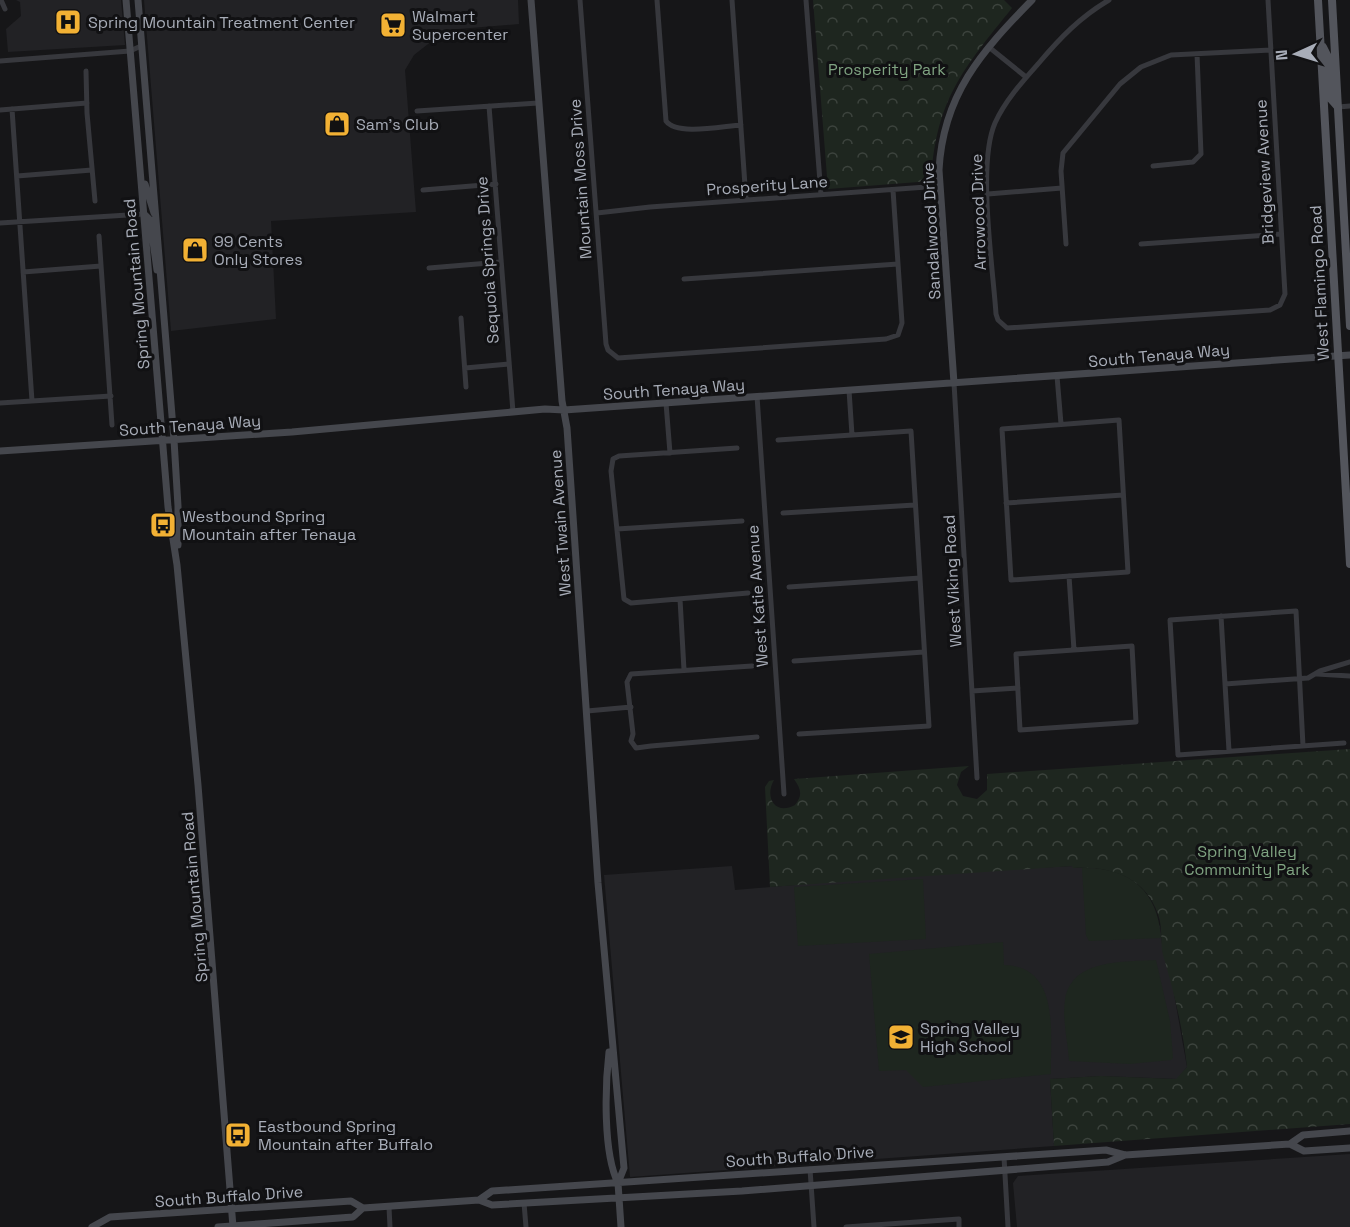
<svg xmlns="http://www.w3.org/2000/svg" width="1350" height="1227" font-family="'Space Grotesk',sans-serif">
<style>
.built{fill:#222225}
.forest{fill:url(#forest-crowns)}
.garden{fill:#1e261f}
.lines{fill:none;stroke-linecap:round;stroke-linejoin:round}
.street{stroke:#37383d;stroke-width:5}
.secondary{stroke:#45474d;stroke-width:7}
.primary{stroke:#53555c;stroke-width:8}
.labels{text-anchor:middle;stroke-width:6;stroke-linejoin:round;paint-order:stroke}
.poi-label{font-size:16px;fill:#a8adb8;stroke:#111113;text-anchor:start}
.park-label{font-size:16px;fill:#7fa381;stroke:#111113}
.street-label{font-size:16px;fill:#a8adb8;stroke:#111113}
</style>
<defs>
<pattern id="forest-crowns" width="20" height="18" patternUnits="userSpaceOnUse" patternTransform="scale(1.5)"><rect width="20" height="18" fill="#1e261f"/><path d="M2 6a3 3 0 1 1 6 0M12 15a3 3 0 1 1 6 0" fill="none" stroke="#3c433d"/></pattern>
</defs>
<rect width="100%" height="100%" fill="#161618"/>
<!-- built -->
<path class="built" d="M 16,0 L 121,0 L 125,45 L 8,52 L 6,29 L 21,16 L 20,2 Z
M 144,0 L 518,0 L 519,24 L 446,30 L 414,55 L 405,70 L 416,212 L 271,221 L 276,319 L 171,331 Z
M 732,866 L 735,890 L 937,873 L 1073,866 L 1073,868 L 1095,868 L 1160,926 L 1163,953 L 1171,977 L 1187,1067 L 1177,1079 L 1101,1076 L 1050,1079 L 1054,1146 L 630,1177 L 604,875 Z
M 1350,1154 L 1350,1227 L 1017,1227 L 1013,1183 L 1018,1176 Z"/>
<!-- forest -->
<path class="forest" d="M 813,0 L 1004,0 L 1012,8 C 963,69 936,99 931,181 L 828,189 Z
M 1350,749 L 1350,1124 L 1054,1146 L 1050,1079 L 1101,1076 L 1176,1079 L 1187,1067 C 1183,1029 1174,992 1163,955 C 1160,942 1163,928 1158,914 C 1145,876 1109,866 1073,868 L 1072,866 L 770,887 L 765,787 L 769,781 L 774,780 C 764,797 775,816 795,805 C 803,795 801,789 794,779 L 969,766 L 961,772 L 957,785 L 963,796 L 977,799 L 987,790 L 987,774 Z"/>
<!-- garden -->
<path class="garden" d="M 1082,868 C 1129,867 1158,890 1161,938 L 1089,941 L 1086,935 Z
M 923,879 L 926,939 L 798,946 L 794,887 Z
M 1003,942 L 1004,965 C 1061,966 1050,1035 1051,1074 L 923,1087 L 906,1070 L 879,1071 L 869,954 Z
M 1156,960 L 1170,1021 L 1173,1058 L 1171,1060 L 1130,1064 L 1069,1061 C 1068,1042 1062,1019 1065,1000 C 1071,958 1126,962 1156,960 Z"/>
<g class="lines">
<!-- street -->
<path class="street" d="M 1,0 L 5,9
M 580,0 L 606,344 L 608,350 L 618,358 L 886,339 L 898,335 L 902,323 L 893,190
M 657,0 L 666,121 C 677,136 723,126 741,125
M 732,0 L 746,200
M 806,0 L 821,195
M 1109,0 C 1080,17 1060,38 1038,64 C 1022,82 1005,101 995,123 C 977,164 993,267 996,314 L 998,320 L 1007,328 L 1270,310 L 1280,305 L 1285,294 L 1268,0
M 990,48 L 1026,77
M 0,61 L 130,51 L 141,46
M 86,71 L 87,113 L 95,201
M 489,106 L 513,412
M 1338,107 L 1350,106
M 12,109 L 32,401
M 0,110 L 87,103
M 417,111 L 538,103
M 1153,166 L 1193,162 L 1201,154 L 1197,54
M 17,176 L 92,170
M 423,190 L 496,184
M 988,194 L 1062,188
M 597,213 L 650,207 L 940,186
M 0,223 L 144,214
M 99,236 L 112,425
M 1066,244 L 1061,171 L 1063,153 L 1120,84 L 1141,67 L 1171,55 L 1271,50
M 1141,244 L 1281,234
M 429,268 L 501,262
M 23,272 L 101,266
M 684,279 L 898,264
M 461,318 L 466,387
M 465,368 L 509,364
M 1057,376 L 1061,424
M 954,383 L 977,778
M 849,390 L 852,435
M 757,396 L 784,794
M 0,403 L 111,396
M 666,403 L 670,453
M 1119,420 L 1128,572 L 1011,580 L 1002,429 Z
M 778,440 L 911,431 L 929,726 L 799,734
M 737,448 L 619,456 L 613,459 L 611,471 L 624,599 L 631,603 L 748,593
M 1006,503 L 1123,495
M 783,513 L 915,505
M 617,529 L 742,521
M 1069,576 L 1074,650
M 789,587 L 920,578
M 680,599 L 684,670
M 1221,616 L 1229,751
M 1132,646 L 1136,722 L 1020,730 L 1016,654 Z
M 794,661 L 924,652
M 752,666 L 631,674 L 627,682 L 633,734 L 631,741 L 636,748 L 651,746 L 757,737
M 1317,674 L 1350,676
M 1225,684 L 1308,678 L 1320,671 L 1350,662
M 972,691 L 1018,688
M 587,711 L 631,707
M 1303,746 L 1296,611 L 1170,620 L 1178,755 L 1344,743
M 1004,1157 L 1008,1227
M 810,1169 L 814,1227
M 524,1203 L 526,1227
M 389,1207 L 390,1227
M 846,1227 L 959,1219 L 959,1227"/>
<!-- secondary -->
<path class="secondary" d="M 126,0 L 168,507 L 177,565 L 198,785 L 233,1227
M 138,0 L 174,440 L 178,506 L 178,545
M 531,0 L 562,401 L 567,428 L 598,883 L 624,1168 L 618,1183 L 621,1227
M 145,184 L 154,213
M 145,215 L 150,220 L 157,270
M 954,383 L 939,170 C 943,95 981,52 1032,0
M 0,451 L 292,432 L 545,409 L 564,410 L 1350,355
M 609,1052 C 605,1086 603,1153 618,1183
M 1290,1144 L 1304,1151 L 1350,1148
M 479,1200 L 492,1191 L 1106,1150 L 1125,1155 L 1290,1144 L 1303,1135 L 1350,1131
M 92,1227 L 110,1217 L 351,1201 L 363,1208 L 479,1200 L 492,1205 L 742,1191 L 1108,1162 L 1125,1155
M 218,1227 L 353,1217 L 363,1208"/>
<!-- primary -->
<path class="primary" d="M 1318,0 L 1350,564
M 1332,0 L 1350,326
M 1323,47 L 1328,57 L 1331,99 L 1338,107"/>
</g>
<!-- icons -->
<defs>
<symbol id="hospital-square" viewBox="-11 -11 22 22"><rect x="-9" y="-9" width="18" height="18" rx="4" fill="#f2b134" stroke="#111113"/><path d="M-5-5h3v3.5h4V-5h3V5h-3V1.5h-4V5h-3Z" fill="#111"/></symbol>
<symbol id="supermarket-square" viewBox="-11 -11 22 22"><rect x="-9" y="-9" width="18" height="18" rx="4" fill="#f2b134" stroke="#111113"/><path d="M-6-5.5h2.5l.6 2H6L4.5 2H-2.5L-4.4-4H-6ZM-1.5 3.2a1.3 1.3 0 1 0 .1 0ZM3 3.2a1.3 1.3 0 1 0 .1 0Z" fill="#111"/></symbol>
<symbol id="shop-square" viewBox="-11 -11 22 22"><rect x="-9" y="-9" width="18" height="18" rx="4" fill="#f2b134" stroke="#111113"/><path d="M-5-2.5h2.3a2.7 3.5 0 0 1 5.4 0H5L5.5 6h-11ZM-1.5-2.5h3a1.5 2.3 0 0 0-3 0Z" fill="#111"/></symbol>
<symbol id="bus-square" viewBox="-11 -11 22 22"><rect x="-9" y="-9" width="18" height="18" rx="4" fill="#f2b134" stroke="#111113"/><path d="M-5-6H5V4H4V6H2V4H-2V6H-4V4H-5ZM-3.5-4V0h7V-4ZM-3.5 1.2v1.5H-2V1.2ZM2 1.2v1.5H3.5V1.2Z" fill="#111"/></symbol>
<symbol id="school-square" viewBox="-11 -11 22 22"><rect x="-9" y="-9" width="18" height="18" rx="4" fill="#f2b134" stroke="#111113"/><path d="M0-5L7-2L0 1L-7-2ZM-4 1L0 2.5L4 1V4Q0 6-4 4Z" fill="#111"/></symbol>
</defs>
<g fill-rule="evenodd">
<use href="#hospital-square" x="53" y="7" width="30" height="30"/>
<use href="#supermarket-square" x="378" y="10" width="30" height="30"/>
<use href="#shop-square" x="322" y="109" width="30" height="30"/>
<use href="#shop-square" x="180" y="235" width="30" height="30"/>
<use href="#bus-square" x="148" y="510" width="30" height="30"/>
<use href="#school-square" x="886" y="1022" width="30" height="30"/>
<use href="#bus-square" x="223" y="1120" width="30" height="30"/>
</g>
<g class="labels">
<!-- poi labels -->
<g class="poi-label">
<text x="412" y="22">Walmart<tspan x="412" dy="18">Supercenter</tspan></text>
<text x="88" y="28">Spring Mountain Treatment Center</text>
<text x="356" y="130">Sam's Club</text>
<text x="214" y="247">99 Cents<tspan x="214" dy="18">Only Stores</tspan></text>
<text x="182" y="522">Westbound Spring<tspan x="182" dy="18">Mountain after Tenaya</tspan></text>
<text x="920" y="1034">Spring Valley<tspan x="920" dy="18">High School</tspan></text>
<text x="258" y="1132">Eastbound Spring<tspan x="258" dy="18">Mountain after Buffalo</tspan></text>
</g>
<!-- park labels -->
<g class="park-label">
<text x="887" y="75">Prosperity Park</text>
<text x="1247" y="857">Spring Valley<tspan x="1247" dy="18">Community Park</tspan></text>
</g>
<!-- street labels -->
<g class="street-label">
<text transform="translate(1264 172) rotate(-93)" y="6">Bridgeview Avenue</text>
<text transform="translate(580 179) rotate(-94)" y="6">Mountain Moss Drive</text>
<text transform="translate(767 185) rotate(-4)" y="6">Prosperity Lane</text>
<text transform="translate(978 212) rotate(-92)" y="6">Arrowood Drive</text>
<text transform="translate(931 231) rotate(-93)" y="6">Sandalwood Drive</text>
<text transform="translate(487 260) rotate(-94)" y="6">Sequoia Springs Drive</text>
<text transform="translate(1319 283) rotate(-93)" y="6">West Flamingo Road</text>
<text transform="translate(136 284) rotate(-95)" y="6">Spring Mountain Road</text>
<text transform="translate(1159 355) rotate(-5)" y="6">South Tenaya Way</text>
<text transform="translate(674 389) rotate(-4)" y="6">South Tenaya Way</text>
<text transform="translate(190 425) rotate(-4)" y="6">South Tenaya Way</text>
<text transform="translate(560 523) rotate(-94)" y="6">West Twain Avenue</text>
<text transform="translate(952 581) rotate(-93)" y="6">West Viking Road</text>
<text transform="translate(757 596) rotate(-94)" y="6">West Katie Avenue</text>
<text transform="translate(194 897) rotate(-95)" y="6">Spring Mountain Road</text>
<text transform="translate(800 1156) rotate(-4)" y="6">South Buffalo Drive</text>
<text transform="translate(229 1196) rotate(-4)" y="6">South Buffalo Drive</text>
</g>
</g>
<!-- north arrow -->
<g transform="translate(1296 54) rotate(266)" stroke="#111113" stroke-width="4.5" paint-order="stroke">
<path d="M0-4.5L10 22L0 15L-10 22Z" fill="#a8adb8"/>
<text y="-9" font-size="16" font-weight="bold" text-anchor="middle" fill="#a8adb8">N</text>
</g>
</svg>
